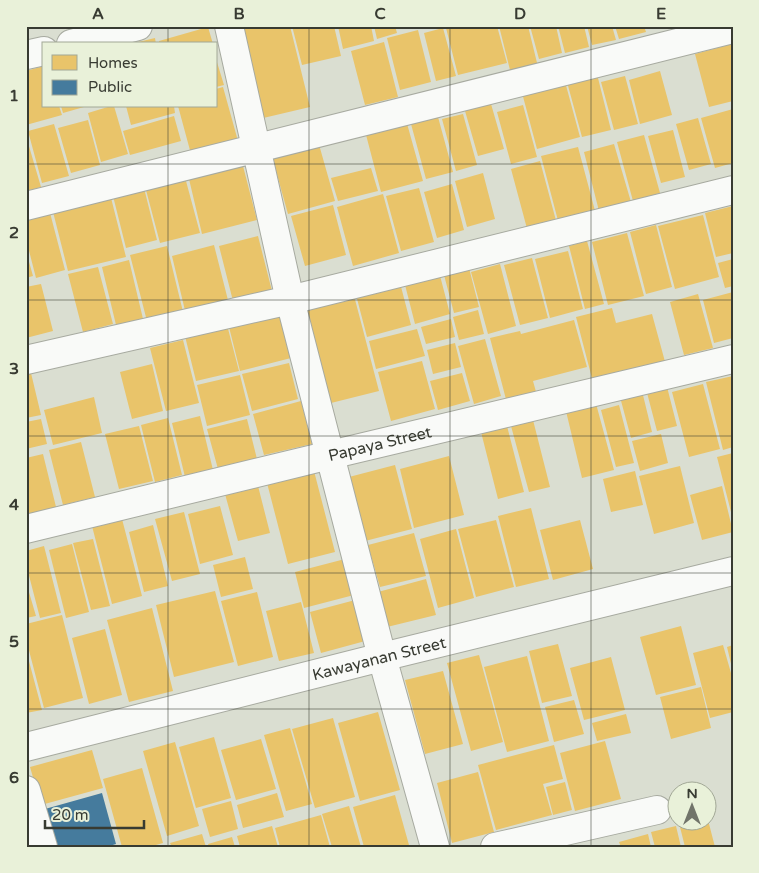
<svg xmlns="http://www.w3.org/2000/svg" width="759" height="873" font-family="'Varela Round',sans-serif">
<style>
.homes{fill:#e9c46a}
.public{fill:#457b9d}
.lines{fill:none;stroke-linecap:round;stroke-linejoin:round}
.street-casing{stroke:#a7aaa0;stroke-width:30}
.street{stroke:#f9faf8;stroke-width:28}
.grid{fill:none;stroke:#383b32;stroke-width:1;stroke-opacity:0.55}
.labels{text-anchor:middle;stroke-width:5;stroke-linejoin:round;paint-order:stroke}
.street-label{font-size:16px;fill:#383b32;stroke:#e9f1d9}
.neatline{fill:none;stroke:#383b32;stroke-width:2}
.grid-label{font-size:16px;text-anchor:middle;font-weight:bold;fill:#383b32}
</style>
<rect width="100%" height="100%" fill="#daded1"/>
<!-- homes -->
<path class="homes" d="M 253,26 L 290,26 L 310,107 L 259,119 L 237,30 Z
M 292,26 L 334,26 L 341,56 L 302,65 Z
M 338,26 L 371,26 L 374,41 L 343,49 Z
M 374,26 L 395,26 L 397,33 L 377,39 Z
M 451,26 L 497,26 L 507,63 L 458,75 L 446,28 Z
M 499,26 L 528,26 L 539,71 L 512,78 Z
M 530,26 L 556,26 L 562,53 L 539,59 Z
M 558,26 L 584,26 L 589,47 L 565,53 Z
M 587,26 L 612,26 L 616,40 L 592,45 Z
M 615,26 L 644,26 L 646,32 L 619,39 Z
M 208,27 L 213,44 L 159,44 L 159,41 Z
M 443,28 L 456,76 L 436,81 L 424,33 Z
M 418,30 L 431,82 L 400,90 L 387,38 Z
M 155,38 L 156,44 L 134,44 L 134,43 Z
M 384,42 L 398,97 L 365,105 L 351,51 Z
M 732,44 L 733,101 L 709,107 L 695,54 Z
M 216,59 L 224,85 L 216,87 Z
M 44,66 L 44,106 L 59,106 L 62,115 L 26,125 L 26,71 Z
M 660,71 L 672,115 L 640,124 L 629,80 Z
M 597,74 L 611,130 L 582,137 L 567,82 Z
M 625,76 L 638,124 L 614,130 L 601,82 Z
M 564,78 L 580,137 L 537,149 L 521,89 Z
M 223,87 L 238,141 L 191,154 L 178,106 L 216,106 L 216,89 Z
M 489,97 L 504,149 L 478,156 L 463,104 Z
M 523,105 L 537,157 L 511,164 L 497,112 Z
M 61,106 L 84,106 L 84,107 L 63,113 Z
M 111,106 L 114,106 L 128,154 L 101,162 L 88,113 Z
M 126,106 L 174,106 L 175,113 L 131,125 Z
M 733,109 L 733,163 L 715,168 L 701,118 Z
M 463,114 L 477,165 L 456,171 L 442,119 Z
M 174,116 L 181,141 L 130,155 L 123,131 Z
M 438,117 L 453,172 L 426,179 L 411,124 Z
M 698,118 L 711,164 L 689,170 L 676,124 Z
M 88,120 L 100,165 L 71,173 L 58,128 Z
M 406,120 L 423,181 L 381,192 L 365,131 Z
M 54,124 L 69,176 L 42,183 L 28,131 Z
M 673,130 L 685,177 L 661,183 L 648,136 Z
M 644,135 L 660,193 L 633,201 L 617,142 Z
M 26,136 L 41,187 L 26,191 Z
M 318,141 L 335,201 L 288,214 L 271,153 Z
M 614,144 L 631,202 L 599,211 L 584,152 Z
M 578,147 L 598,222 L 561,232 L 541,156 Z
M 540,161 L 558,228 L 529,236 L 511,169 Z
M 243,166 L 257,220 L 202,234 L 189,179 Z
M 371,168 L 378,191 L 338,201 L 331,178 Z
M 483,173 L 495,219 L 467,227 L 455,181 Z
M 186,181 L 200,233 L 160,243 L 146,190 Z
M 143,184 L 157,240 L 126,248 L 112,192 Z
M 452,184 L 464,230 L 437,238 L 424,192 Z
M 419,188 L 434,242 L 401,251 L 386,196 Z
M 109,190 L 126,257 L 68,271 L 51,204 Z
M 383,194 L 399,253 L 353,266 L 337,207 Z
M 333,205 L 346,255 L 305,266 L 291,216 Z
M 733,206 L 733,253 L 716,257 L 705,213 Z
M 49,209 L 65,270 L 36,278 L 26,239 L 26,214 Z
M 703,215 L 719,277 L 675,289 L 658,226 Z
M 656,225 L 672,287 L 646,294 L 630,232 Z
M 627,233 L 644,296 L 608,305 L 592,242 Z
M 258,236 L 272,291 L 233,301 L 219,246 Z
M 587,241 L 604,304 L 585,309 L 569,246 Z
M 214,245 L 230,308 L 187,319 L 172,256 Z
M 167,246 L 185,320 L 149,329 L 130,255 Z
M 26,251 L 33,276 L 26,278 Z
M 568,251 L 583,309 L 550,318 L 535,259 Z
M 532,258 L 548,318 L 520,325 L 504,265 Z
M 733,259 L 733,286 L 725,288 L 718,263 Z
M 129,260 L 144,323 L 117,329 L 102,267 Z
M 500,264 L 516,326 L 488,334 L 471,272 Z
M 98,267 L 113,324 L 83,332 L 68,274 Z
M 438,268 L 450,314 L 415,324 L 403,277 Z
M 469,268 L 479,307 L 454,313 L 444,275 Z
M 399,279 L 411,325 L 367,337 L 355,291 Z
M 41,284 L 53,331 L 26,338 L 26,287 Z
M 352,288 L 379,391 L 331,403 L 304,301 Z
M 733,292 L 733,338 L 714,343 L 703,300 Z
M 698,294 L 713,348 L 684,355 L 670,302 Z
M 612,308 L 616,323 L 652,314 L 667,369 L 594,386 L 576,317 Z
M 279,310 L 291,358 L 240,371 L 228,323 Z
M 478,310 L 484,334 L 459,340 L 453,317 Z
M 451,319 L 455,337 L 426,344 L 421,327 Z
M 574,320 L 587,367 L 533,381 L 538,399 L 508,407 L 490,338 L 520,331 L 521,334 Z
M 226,321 L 239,371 L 196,381 L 184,332 Z
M 417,329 L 425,356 L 376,369 L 369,341 Z
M 485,339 L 501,396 L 474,404 L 458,346 Z
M 183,340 L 199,403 L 166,411 L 150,348 Z
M 455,343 L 461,367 L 433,374 L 427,350 Z
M 422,361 L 435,409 L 391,421 L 378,372 Z
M 289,363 L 298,399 L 252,411 L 242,374 Z
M 152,364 L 163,411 L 132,419 L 120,372 Z
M 31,373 L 41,415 L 26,418 L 26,374 Z
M 462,373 L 470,401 L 438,410 L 430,381 Z
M 240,375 L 250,415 L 207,426 L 197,385 Z
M 733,376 L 733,447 L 723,450 L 706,382 Z
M 666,383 L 677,426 L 657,431 L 646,389 Z
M 703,384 L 720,449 L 689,457 L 672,392 Z
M 642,391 L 652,432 L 631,438 L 620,397 Z
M 94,397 L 102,433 L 53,445 L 44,410 Z
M 595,400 L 614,470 L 582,478 L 565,407 Z
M 301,401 L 312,444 L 264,455 L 253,414 Z
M 619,405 L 634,463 L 616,467 L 601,410 Z
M 200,416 L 213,470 L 185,477 L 172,423 Z
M 168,418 L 182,475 L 155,482 L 141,425 Z
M 41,419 L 47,444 L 26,449 L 26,422 Z
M 247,419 L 257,459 L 218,469 L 207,429 Z
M 533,420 L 550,487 L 529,492 L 511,426 Z
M 139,426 L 153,481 L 119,489 L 105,434 Z
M 507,426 L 524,492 L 498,499 L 481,432 Z
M 661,434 L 668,463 L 640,471 L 632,441 Z
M 81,442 L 95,497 L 63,505 L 49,450 Z
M 733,453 L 733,516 L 732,516 L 717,457 Z
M 43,454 L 58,515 L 26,524 L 26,458 Z
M 449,456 L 464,515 L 414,528 L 400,469 Z
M 395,465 L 412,529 L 365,541 L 349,477 Z
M 680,466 L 694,523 L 654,534 L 639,476 Z
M 314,471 L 335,552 L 288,564 L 267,483 Z
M 635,471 L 643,505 L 611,512 L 603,479 Z
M 258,486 L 270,533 L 238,541 L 225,494 Z
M 722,486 L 733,532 L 702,540 L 690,495 Z
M 220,506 L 233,555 L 200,564 L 188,514 Z
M 531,508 L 549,579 L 516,587 L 498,516 Z
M 184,512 L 200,574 L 172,581 L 155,519 Z
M 122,519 L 142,596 L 112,604 L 92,526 Z
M 496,520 L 514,587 L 476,597 L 458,529 Z
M 580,520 L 593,569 L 553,580 L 540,530 Z
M 153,525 L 168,586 L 144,592 L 129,532 Z
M 456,529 L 474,598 L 438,608 L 420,539 Z
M 414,533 L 426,576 L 380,587 L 368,545 Z
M 93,539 L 110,606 L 91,610 L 73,543 Z
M 72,544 L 89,612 L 66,618 L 49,550 Z
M 44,546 L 61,613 L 40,618 L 26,564 L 26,551 Z
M 245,557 L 253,589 L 221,597 L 213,565 Z
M 345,559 L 354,595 L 304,608 L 295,572 Z
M 426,579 L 436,615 L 387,627 L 378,592 Z
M 26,582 L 36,616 L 26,618 Z
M 215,591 L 234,662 L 174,677 L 156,605 Z
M 257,592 L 273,657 L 238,666 L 221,601 Z
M 359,599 L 369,640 L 321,653 L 310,612 Z
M 301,602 L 314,653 L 279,661 L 266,611 Z
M 152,608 L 173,691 L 129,702 L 107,620 Z
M 62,615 L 83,698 L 44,708 L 26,639 L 26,624 Z
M 681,626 L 696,685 L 656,695 L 640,637 Z
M 105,629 L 122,695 L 89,704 L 72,638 Z
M 558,644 L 572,696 L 542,703 L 529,651 Z
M 723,645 L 733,680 L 733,712 L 710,718 L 693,653 Z
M 733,645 L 733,668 L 732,668 L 727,647 Z
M 26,650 L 42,710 L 26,713 Z
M 479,655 L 503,742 L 471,751 L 447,663 Z
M 527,656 L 549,741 L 507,752 L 484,667 Z
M 611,657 L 625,710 L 584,720 L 570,668 Z
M 443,671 L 463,744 L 425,754 L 405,680 Z
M 701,687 L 711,728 L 671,739 L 660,697 Z
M 574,700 L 584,734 L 554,742 L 545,707 Z
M 378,712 L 400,790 L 360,801 L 338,723 Z
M 626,714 L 631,733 L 597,741 L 592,723 Z
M 333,718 L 355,797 L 315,808 L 292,729 Z
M 290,728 L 312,804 L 286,811 L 264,735 Z
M 214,737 L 231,798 L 196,808 L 179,747 Z
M 261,739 L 276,789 L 236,800 L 221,750 Z
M 605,741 L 621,799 L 575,811 L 560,753 Z
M 175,742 L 199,826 L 167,836 L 143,751 Z
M 554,745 L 563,779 L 543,784 L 552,815 L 496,830 L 478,765 Z
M 92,750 L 103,788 L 41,805 L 30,767 Z
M 142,768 L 163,843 L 149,847 L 122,847 L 103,779 Z
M 478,772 L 494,832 L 452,843 L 437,783 Z
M 565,782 L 572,810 L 553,815 L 546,787 Z
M 277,793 L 284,817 L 243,828 L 237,805 Z
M 395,795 L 409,845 L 364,847 L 353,807 Z
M 231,801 L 238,829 L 210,837 L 202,809 Z
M 349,806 L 361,847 L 332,847 L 322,814 Z
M 321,815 L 330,847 L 280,847 L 275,828 Z
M 703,820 L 708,820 L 715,847 L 685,847 L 680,827 Z
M 272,826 L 278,847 L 240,847 L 237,836 Z
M 676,826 L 681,847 L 655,847 L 651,832 Z
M 202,834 L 206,847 L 172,847 L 170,843 Z
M 648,834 L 651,847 L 621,847 L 619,842 Z
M 232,837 L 235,847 L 209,847 L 208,844 Z"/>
<!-- public -->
<path class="public" d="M 102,793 L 116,844 L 106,847 L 56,847 L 45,809 Z"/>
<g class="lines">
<defs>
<g id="street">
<path d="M 229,26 L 290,300 L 382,657 L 435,847"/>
<path d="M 71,44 L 138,26"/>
<path d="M 26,55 L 44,51"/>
<path d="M 26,206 L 733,29"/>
<path d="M 26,360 L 290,300 L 733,190"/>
<path id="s1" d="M 26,529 L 330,455 L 733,359"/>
<path id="s2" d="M 26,747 L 382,657 L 733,571"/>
<path d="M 26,790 L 43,847"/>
<path d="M 495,847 L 657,810"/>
</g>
</defs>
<!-- street casing -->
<use href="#street" class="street-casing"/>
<!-- street -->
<use href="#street" class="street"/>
</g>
<!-- grid -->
<path class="grid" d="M 168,26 L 168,44M 309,26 L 309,847M 450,26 L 450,847M 591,26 L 591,847M 168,106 L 168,847M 26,164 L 733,164M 26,300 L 733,300M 26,436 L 733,436M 26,573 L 733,573M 26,709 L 733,709"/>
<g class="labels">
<!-- street labels -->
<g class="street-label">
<text dy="6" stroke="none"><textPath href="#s1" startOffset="364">Papaya Street</textPath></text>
<text dy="6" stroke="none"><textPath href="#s2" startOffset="364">Kawayanan Street</textPath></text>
</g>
</g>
<!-- border -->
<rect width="759" height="873" fill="none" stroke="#e9f1d9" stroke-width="55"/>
<!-- legend -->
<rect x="42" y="42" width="175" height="65" fill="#e9f1d9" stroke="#a2a896"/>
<rect x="52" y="55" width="25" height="15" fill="#e9c46a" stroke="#a2a896"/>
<text x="88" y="68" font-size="15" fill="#383b32">Homes</text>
<rect x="52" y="80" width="25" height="15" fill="#457b9d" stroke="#a2a896"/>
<text x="88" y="92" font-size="15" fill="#383b32">Public</text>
<!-- north arrow -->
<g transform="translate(692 806)"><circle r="24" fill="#e9f1d9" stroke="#a2a896"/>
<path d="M0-4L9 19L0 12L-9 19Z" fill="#71746a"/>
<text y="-8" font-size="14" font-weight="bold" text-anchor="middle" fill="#383b32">N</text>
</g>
<!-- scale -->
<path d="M45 820v8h99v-8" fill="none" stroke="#383b32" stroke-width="2.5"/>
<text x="52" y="820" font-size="15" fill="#383b32" stroke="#e9f1d9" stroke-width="4" paint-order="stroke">20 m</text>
<rect x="28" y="28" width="704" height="818" class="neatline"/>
<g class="grid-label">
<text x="98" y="19">A</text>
<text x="239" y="19">B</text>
<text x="380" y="19">C</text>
<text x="520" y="19">D</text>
<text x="661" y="19">E</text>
<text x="14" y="101">1</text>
<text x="14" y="238">2</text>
<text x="14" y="374">3</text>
<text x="14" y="510">4</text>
<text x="14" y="647">5</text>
<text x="14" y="783">6</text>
</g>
</svg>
